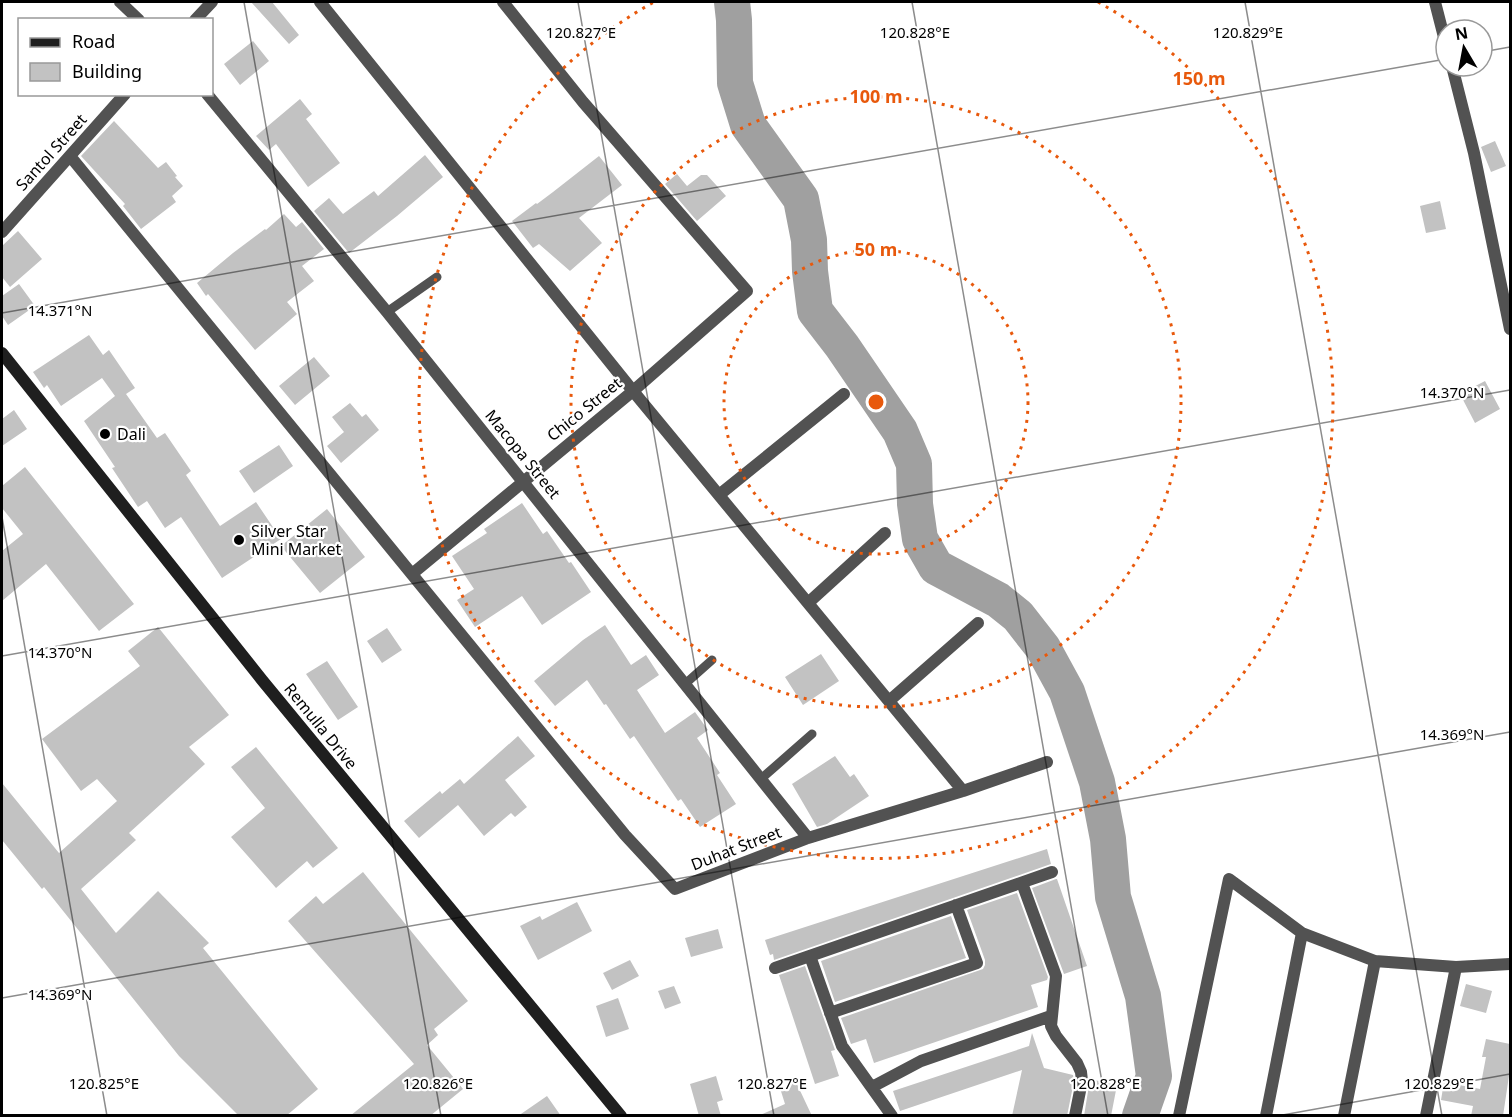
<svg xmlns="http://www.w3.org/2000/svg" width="1512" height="1117" font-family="'Noto Sans',sans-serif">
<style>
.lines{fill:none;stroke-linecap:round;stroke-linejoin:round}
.river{stroke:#a0a0a0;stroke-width:36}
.building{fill:#c2c2c2}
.lane{stroke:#525252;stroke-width:9}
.street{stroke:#525252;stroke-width:12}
.secondary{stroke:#1f1f1f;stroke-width:12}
.ticks{fill:none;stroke:#000;stroke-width:1.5;stroke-opacity:0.45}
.ring{fill:none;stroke:#e8590c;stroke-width:3;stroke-dasharray:3 6}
.poi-dot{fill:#000;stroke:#fff;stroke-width:2}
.labels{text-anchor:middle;stroke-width:4.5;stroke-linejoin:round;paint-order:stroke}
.street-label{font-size:16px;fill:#000;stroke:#fff}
.poi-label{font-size:16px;fill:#000;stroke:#fff;text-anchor:start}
.ticks-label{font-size:15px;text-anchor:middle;fill:#000;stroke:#fff;stroke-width:4.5;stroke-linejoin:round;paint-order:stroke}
.centre{fill:#e8590c;stroke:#fff;stroke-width:3}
.ring-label{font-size:18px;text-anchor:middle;font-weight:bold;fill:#e8590c;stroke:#fff;stroke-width:4.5;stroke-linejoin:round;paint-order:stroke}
</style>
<rect width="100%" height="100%" fill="#fff"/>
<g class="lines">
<!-- river -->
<path class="river" d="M 732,2 L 734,20 L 735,83 L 748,125 L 801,199 L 809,240 L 810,271 L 815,311 L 842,346 L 900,431 L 914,464 L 915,504 L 920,539 L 936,567 L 998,600 L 1018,616 L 1043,648 L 1067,692 L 1097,782 L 1108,839 L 1113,897 L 1143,996 L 1154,1076 L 1140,1116"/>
</g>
<!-- building -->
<path class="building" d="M 251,2 L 272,2 L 299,35 L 289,44 Z
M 253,41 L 269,61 L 240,85 L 224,64 Z
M 300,99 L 312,114 L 306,119 L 340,163 L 308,187 L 276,144 L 269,150 L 256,136 Z
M 114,121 L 158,168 L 166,162 L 177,176 L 175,177 L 183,186 L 172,196 L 176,202 L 141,229 L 123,206 L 125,204 L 81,156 Z
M 1495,141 L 1506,166 L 1491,172 L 1481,147 Z
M 425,155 L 443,177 L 397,216 L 349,253 L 314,211 L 329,198 L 343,214 L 374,191 L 378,196 Z
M 599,156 L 622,185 L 579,218 L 602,243 L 570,271 L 539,244 L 533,248 L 512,221 L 536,203 L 537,204 L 553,192 Z
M 677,174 L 687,186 L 701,175 L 707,175 L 726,196 L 697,221 L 665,184 Z
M 1440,201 L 1446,229 L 1426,233 L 1420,206 Z
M 284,214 L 296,227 L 302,222 L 324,249 L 302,266 L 314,281 L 287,302 L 297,314 L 255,350 L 208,294 L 206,296 L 197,283 L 233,253 L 265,229 L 266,230 Z
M 18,231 L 42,259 L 10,287 L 2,277 L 2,246 Z
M 19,284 L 35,306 L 8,325 L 2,316 L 2,296 Z
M 89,335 L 103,355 L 109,350 L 135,388 L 126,394 L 157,438 L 165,433 L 191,471 L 186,475 L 220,526 L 256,502 L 281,539 L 222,578 L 181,517 L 165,528 L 147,501 L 138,507 L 112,468 L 115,467 L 84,421 L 115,396 L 102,378 L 61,406 L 47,385 L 44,388 L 33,372 Z
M 314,357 L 330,376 L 295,405 L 279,386 Z
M 1485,381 L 1500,409 L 1475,423 L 1460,394 Z
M 350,403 L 362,417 L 366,414 L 379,430 L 341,463 L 327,446 L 344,432 L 332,417 Z
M 14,410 L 27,429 L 2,446 L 2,419 Z
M 279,445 L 293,466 L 254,493 L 239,471 Z
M 25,467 L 134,604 L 99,631 L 46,564 L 2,601 L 2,551 L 23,534 L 2,508 L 2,486 Z
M 522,503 L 543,534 L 547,531 L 569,563 L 571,562 L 591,592 L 542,625 L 522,596 L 475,627 L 457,600 L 474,589 L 452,556 L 487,533 L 484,529 Z
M 327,509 L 365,557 L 320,593 L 281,546 Z
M 605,625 L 631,665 L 646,655 L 659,675 L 637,690 L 665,733 L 695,712 L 708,730 L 697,738 L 720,773 L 717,775 L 736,804 L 700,827 L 681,799 L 678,801 L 634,736 L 630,739 L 606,704 L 604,705 L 587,680 L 555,706 L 534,681 L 583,640 Z
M 158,627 L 229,715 L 189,747 L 205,764 L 129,833 L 136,840 L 81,889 L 116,933 L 158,891 L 209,943 L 203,948 L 318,1089 L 286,1116 L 239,1116 L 179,1056 L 44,887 L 42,889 L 2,840 L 2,783 L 59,853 L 117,801 L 97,779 L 81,791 L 42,739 L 140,666 L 128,651 Z
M 387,628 L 402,650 L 382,663 L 367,641 Z
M 821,654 L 839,681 L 803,705 L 785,677 Z
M 327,661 L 358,707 L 338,720 L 306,674 Z
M 518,736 L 535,756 L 505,780 L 527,807 L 515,817 L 511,813 L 484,836 L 458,805 L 419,838 L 404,821 L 440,791 L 442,794 L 460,779 L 464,784 Z
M 256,747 L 338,848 L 313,868 L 307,861 L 276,888 L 231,837 L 265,808 L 231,767 Z
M 835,756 L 850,777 L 854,774 L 869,796 L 827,824 L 817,827 L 792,784 Z
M 1047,849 L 1051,864 L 774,960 L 773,954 L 770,955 L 765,940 Z
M 363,872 L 468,1001 L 434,1029 L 438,1035 L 427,1045 L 463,1089 L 430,1116 L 350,1116 L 414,1064 L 288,921 L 316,896 L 323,904 Z
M 1056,879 L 1057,879 L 1087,966 L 1064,974 L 1032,888 Z
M 1017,893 L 1048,977 L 1047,980 L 1031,985 L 1038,1007 L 874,1063 L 866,1039 L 851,1044 L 841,1018 L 983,969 L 985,965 L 985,960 L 967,910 Z
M 577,902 L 592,931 L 538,960 L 520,926 L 540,916 L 542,920 Z
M 951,916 L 966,958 L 835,1002 L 821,961 Z
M 718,929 L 723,948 L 691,957 L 685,938 Z
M 630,960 L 639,976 L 612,990 L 603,973 Z
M 805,966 L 835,1050 L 831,1051 L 839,1076 L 815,1084 L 779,975 Z
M 1466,984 L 1492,991 L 1486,1013 L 1460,1006 Z
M 674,986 L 681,1003 L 665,1009 L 658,991 Z
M 618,998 L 629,1029 L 606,1037 L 596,1006 Z
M 1032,1033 L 1044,1068 L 1073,1075 L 1074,1081 L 1067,1116 L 1012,1116 L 1022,1070 L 900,1111 L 893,1091 L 1029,1046 Z
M 1486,1039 L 1510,1044 L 1510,1069 L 1503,1116 L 1471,1116 L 1473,1106 L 1441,1100 L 1444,1082 L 1480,1089 L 1486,1057 L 1482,1057 Z
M 716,1076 L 723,1100 L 717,1102 L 721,1116 L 699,1116 L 690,1084 Z
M 1090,1079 L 1117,1085 L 1111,1116 L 1084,1116 Z
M 796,1082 L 812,1116 L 758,1116 L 785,1104 L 780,1088 Z
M 547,1096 L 561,1116 L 518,1116 Z"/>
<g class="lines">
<!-- lane -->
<path class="lane" d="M 387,312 L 437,277
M 685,684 L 712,660
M 761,779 L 812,734"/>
<!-- street -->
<path class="street" d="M 120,2 L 139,20
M 320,2 L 633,391 L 963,791
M 1435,2 L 1446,45
M 195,20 L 212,2
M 1452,66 L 1474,153 L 1510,329
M 207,94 L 387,312 L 808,838
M 70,156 L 625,835 L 675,889 L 808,838 L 963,791 L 1047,762
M 2,232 L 125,94
M 719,495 L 844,394
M 412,574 L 633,391 L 747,291 L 583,102 L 503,2
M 808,603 L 885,533
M 889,701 L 978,623
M 1022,883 L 1056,976 L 1051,1026 L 1056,1036 L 1077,1063 L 1081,1072 L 1082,1081 L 1075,1116
M 810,956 L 842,1046 L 892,1116
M 775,968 L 1052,872
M 830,1013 L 977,963 L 956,905
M 872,1087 L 921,1061 L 1051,1016
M 1179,1116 L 1229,879 L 1302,933 L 1375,961 L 1456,967 L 1510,964
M 1266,1116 L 1302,933
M 1344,1116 L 1375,961
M 1426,1116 L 1456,967"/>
<!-- secondary -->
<path class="secondary" d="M 2,353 L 262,680 L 621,1116"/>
</g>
<!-- ticks -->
<path class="ticks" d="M 244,2 L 441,1116M 578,2 L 774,1116M 912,2 L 1108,1116M 1245,2 L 1442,1116M 1482,52 L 1510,47M 2,313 L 1446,59M 2,517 L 107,1116M 2,656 L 1510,390M 2,998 L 1510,732M 1277,1116 L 1510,1074"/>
<!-- distance rings -->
<g class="ring">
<circle cx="876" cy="402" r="152"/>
<circle cx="876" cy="402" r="305"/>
<path d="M1098 2A457 457 0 1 1 654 2"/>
</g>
<!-- markers -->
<g class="poi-dot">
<circle cx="105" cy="434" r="6"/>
<circle cx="239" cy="540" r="6"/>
</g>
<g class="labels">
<!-- street labels -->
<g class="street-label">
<text transform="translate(51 152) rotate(-48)" y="6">Santol Street</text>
<text transform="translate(584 409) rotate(-39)" y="6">Chico Street</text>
<text transform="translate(523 454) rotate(51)" y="6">Macopa Street</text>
<text transform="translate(321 726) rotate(51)" y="6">Remulla Drive</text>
<text transform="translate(736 848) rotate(-21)" y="6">Duhat Street</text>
</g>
<!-- poi labels -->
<g class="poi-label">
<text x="117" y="440">Dali</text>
<text x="251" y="537">Silver Star<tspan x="251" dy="18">Mini Market</tspan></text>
</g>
</g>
<g class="ticks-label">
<text x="581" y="38">120.827°E</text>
<text x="915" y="38">120.828°E</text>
<text x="1248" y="38">120.829°E</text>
<text x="60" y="316">14.371°N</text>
<text x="1452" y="398">14.370°N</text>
<text x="60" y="658">14.370°N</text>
<text x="1452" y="740">14.369°N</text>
<text x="60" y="1000">14.369°N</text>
<text x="104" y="1089">120.825°E</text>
<text x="438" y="1089">120.826°E</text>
<text x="772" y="1089">120.827°E</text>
<text x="1105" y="1089">120.828°E</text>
<text x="1439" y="1089">120.829°E</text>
</g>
<circle cx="876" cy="402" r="9" class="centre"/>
<g class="ring-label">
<text x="1199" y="85">150 m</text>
<text x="876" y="103">100 m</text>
<text x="876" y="256">50 m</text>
</g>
<!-- border -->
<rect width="1512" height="1117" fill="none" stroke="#000000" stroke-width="6"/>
<!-- legend -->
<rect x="18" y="18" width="195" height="78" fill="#ffffff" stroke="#999999" stroke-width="1.5"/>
<rect x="30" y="38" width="30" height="9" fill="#1f1f1f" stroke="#999999" stroke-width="1.5"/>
<text x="72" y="48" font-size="18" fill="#000000">Road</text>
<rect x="30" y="63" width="30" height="18" fill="#c2c2c2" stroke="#999999" stroke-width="1.5"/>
<text x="72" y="78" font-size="18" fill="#000000">Building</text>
<!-- north arrow -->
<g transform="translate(1464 48) rotate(350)"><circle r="28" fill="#ffffff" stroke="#999999" stroke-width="1.5"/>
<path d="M0-4.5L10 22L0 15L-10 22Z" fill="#000000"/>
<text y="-9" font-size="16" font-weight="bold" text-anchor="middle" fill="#000000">N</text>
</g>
</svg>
